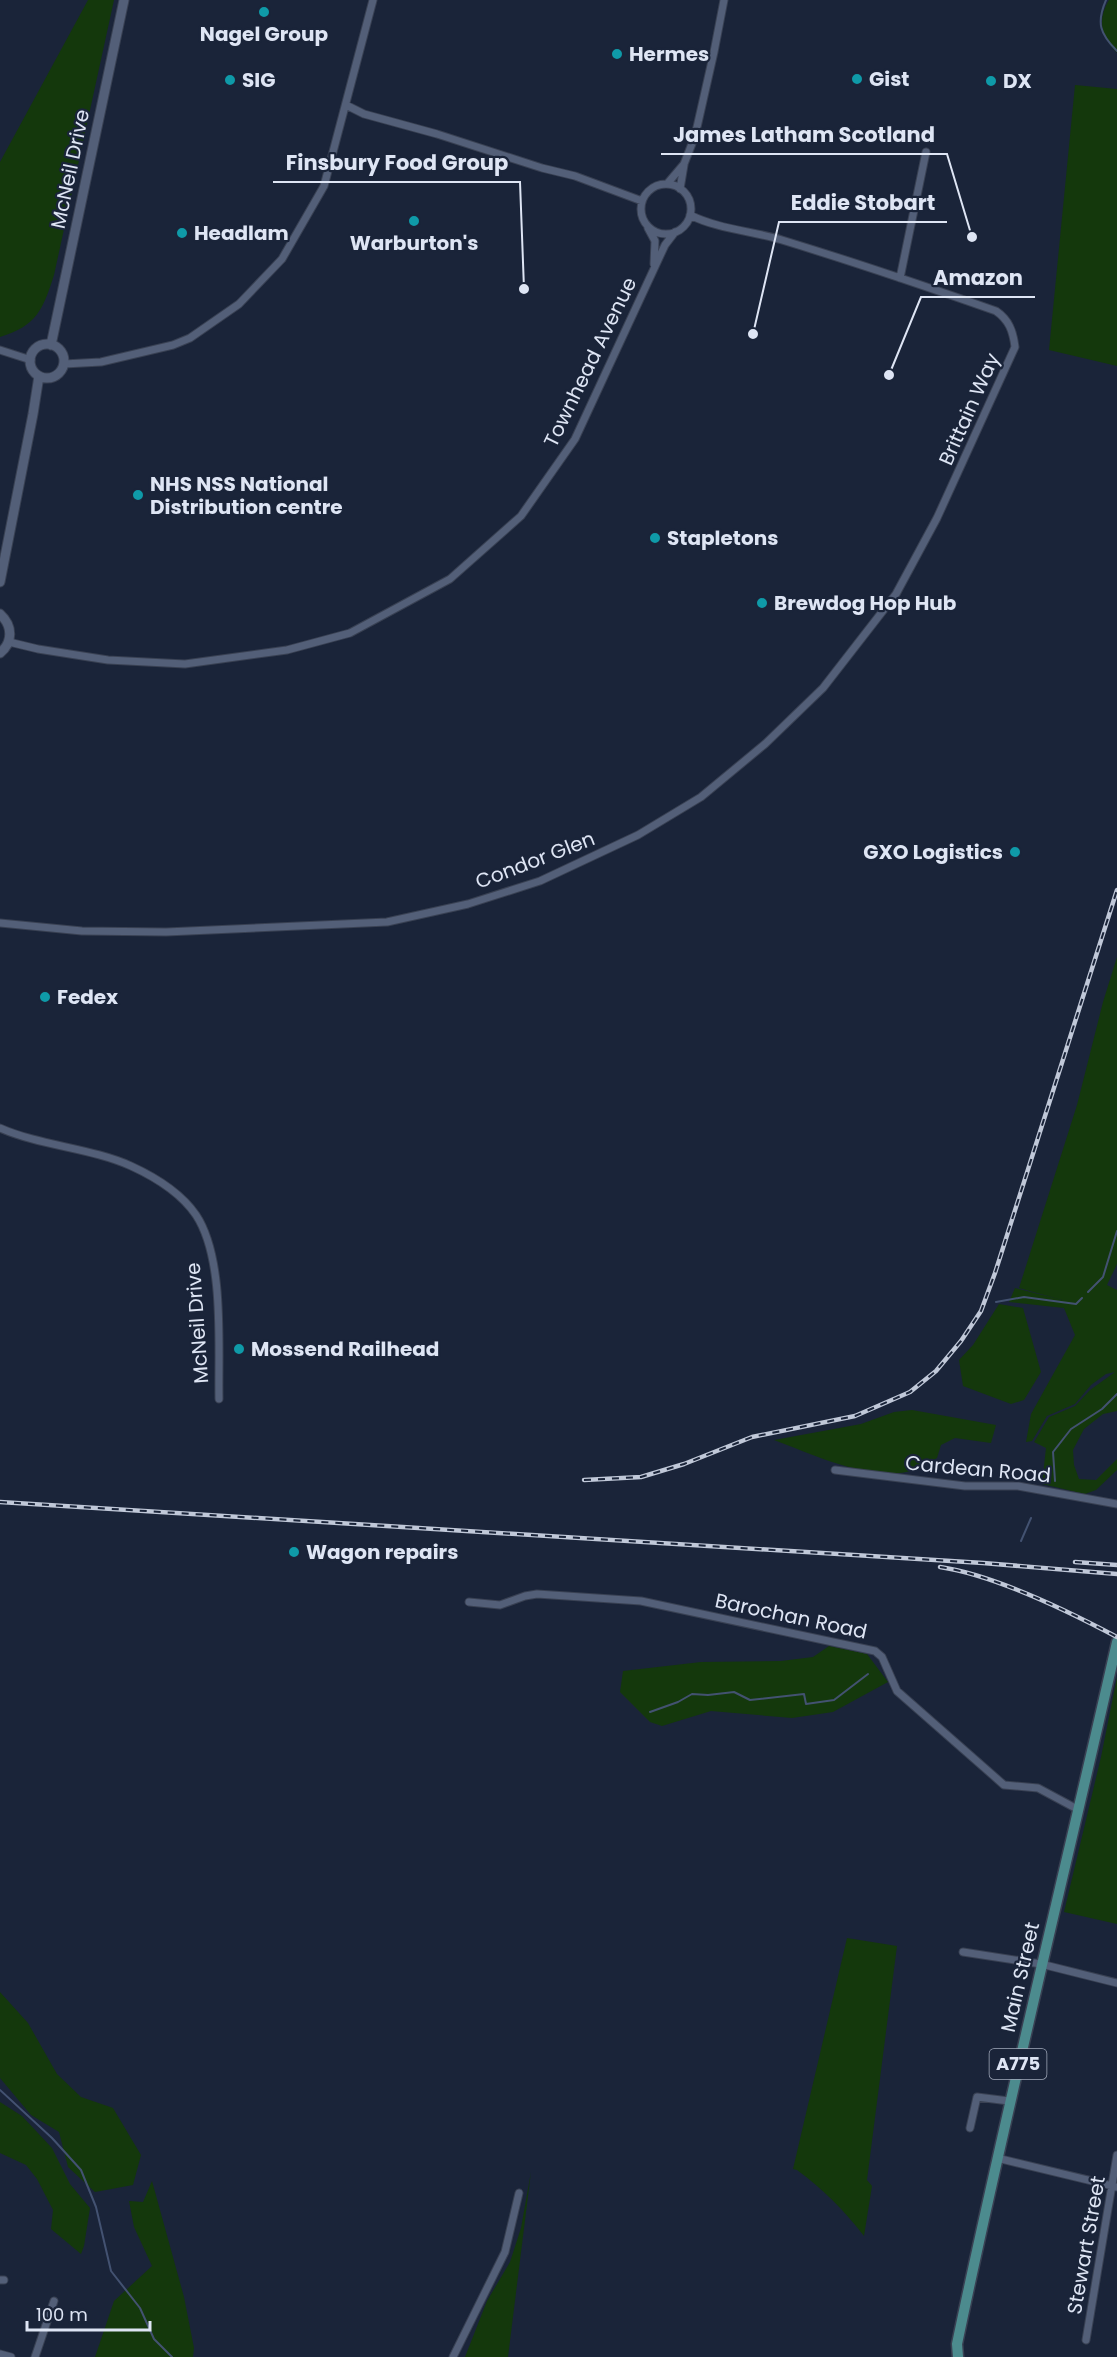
<svg xmlns="http://www.w3.org/2000/svg" width="1117" height="2357" font-family="Poppins,sans-serif">
<style>
.green{fill:#14380c}
.lines{fill:none;stroke-linecap:round;stroke-linejoin:round}
.stream{stroke:#435271;stroke-width:2}
.street-casing{stroke:#394153;stroke-width:9}
.secondary-casing{stroke:#394153;stroke-width:11}
.primary-casing{stroke:#394153;stroke-width:13}
.street{stroke:#535f78;stroke-width:7}
.secondary{stroke:#535f78;stroke-width:9}
.primary{stroke:#4c8b8e;stroke-width:10}
.rail-casing{stroke:#c0c8d8;stroke-width:4.5}
.rail{stroke:#1a2439;stroke-width:2;stroke-dasharray:7;stroke-linecap:butt}
.culture-dot{fill:#0f9aa8;stroke:#1a2439;stroke-width:2}
.labels{text-anchor:middle;stroke-width:4.5;stroke-linejoin:round;paint-order:stroke}
.shield{fill:#1a2439;stroke:#a3abbc;stroke-width:1.5}
.shield-label{font-size:18px;font-weight:bold;fill:#dee5f4}
.poi-label{font-size:20px;font-weight:bold;fill:#dee5f4;stroke:#1a2439;text-anchor:start}
.street-label{font-size:20px;fill:#dee5f4;stroke:#1a2439}
.leader{fill:none;stroke:#dee5f4;stroke-width:2}
.callout-dot{fill:#dee5f4;stroke:#1a2439;stroke-width:2}
.callout-label{font-size:21px;text-anchor:middle;font-weight:bold;fill:#dee5f4;stroke:#1a2439;stroke-width:4.5;stroke-linejoin:round;paint-order:stroke}
</style>
<rect width="100%" height="100%" fill="#1a2439"/>
<!-- green -->
<path class="green" d="M 88,0 L 114,0 L 54,275 C 43,309 37,326 0,337 L 0,162 Z
M 1109,0 L 1117,0 L 1117,53 C 1101,36 1097,21 1109,0 Z
M 1075,85 L 1117,89 L 1117,366 L 1049,350 Z
M 1117,957 L 1117,1264 L 1107,1285 L 1117,1290 L 1117,1411 L 1103,1414 L 1084,1429 L 1073,1450 L 1074,1465 L 1079,1479 L 1096,1480 L 1117,1459 L 1117,1470 L 1096,1490 L 1085,1494 L 1042,1484 L 1046,1448 L 1034,1442 L 1049,1417 L 1075,1406 L 1090,1390 L 1115,1372 L 1106,1374 L 1091,1385 L 1075,1404 L 1047,1416 L 1032,1441 L 1026,1442 L 1031,1414 L 1075,1335 L 1064,1308 L 1009,1302 L 1015,1288 L 1062,1300 L 1019,1288 L 1077,1105 L 1103,1002 Z
M 999,1304 L 1023,1308 L 1041,1372 L 1024,1400 L 1011,1404 L 963,1386 L 959,1360 L 973,1345 Z
M 912,1410 L 996,1425 L 991,1443 L 955,1438 L 941,1445 L 937,1458 C 925,1464 912,1473 899,1473 C 855,1475 814,1455 774,1440 L 861,1424 L 894,1412 Z
M 829,1646 L 867,1654 L 888,1682 L 833,1712 L 792,1718 L 711,1711 L 662,1726 L 650,1722 L 620,1692 L 623,1671 L 701,1662 L 781,1661 L 813,1657 Z
M 1117,1677 L 1117,1924 L 1064,1912 L 1101,1757 Z
M 847,1938 L 897,1946 L 867,2180 L 872,2186 L 864,2236 C 844,2210 823,2189 797,2170 L 793,2169 Z
M 0,1992 L 28,2023 L 57,2074 L 81,2097 L 113,2108 L 141,2155 L 133,2185 L 95,2192 L 68,2167 L 59,2132 L 31,2115 L 0,2078 Z
M 0,2102 L 22,2116 L 52,2148 L 70,2184 L 90,2208 L 84,2246 L 81,2254 L 51,2229 L 53,2210 L 37,2179 L 26,2165 L 0,2153 Z
M 531,2172 L 508,2357 L 465,2357 L 487,2301 L 510,2262 L 521,2228 Z
M 152,2181 L 184,2297 L 194,2348 L 193,2357 L 95,2357 L 114,2301 L 152,2266 L 134,2227 L 129,2201 L 143,2202 Z"/>
<g class="lines">
<!-- stream -->
<path class="stream" d="M 1106,0 C 1096,23 1100,34 1117,51
M 1088,1292 L 1103,1277 L 1117,1231
M 996,1302 L 1024,1297 L 1076,1304 L 1082,1298
M 1055,1481 L 1053,1452 L 1071,1429 L 1102,1409 L 1117,1394
M 1021,1541 L 1031,1518
M 650,1712 L 678,1702 L 692,1694 L 708,1695 L 734,1692 L 750,1700 L 804,1694 L 806,1704 L 834,1700 L 868,1674
M 0,2090 L 52,2138 L 81,2170 L 96,2207 L 111,2271 L 140,2308 L 154,2339 L 172,2357"/>
<defs>
<path id="street" d="M 346,105 L 364,114 L 437,134 L 542,168 L 575,176 L 642,201
M 667,184 L 684,164 L 695,136 L 714,52 L 724,0
M641 209a25 25 0 1 1 50 0a25 25 0 1 1-50 0Z
M 680,189 L 684,165
M 648,228 L 655,241 L 654,264
M 900,278 L 926,152
M 0,350 L 31,360
M 64,364 L 101,362 L 173,345 L 190,338 L 239,304 L 282,259 L 324,186 L 373,0
M 9,642 L 38,649 L 108,660 L 185,664 L 287,650 L 350,633 L 450,579 L 521,516 L 575,439 L 665,245 L 675,232
M 0,923 L 82,931 L 166,932 L 387,922 L 468,904 L 540,881 L 638,835 L 701,797 L 765,744 L 823,688 L 896,594 L 937,518 L 1015,347 C 1013,331 1009,320 996,311 C 925,286 854,262 782,240 C 752,231 718,229 690,215
M 0,1128 C 41,1146 91,1148 131,1166 C 155,1177 181,1193 196,1215 C 225,1259 218,1347 219,1399
M 835,1470 L 965,1486 L 1018,1486 L 1117,1504
M 469,1602 L 500,1605 L 525,1596 L 537,1594 L 641,1601 L 875,1651 L 882,1657 L 897,1691 L 1004,1785 L 1038,1788 L 1079,1810
M 963,1952 L 1041,1964 L 1117,1983
M 970,2128 L 977,2097 L 1009,2101
M 997,2158 L 1117,2187
M 0,2280 L 4,2280
M 1086,2340 L 1117,2155
M 0,2354 L 11,2357
M 35,2357 L 54,2301
M 453,2357 L 505,2252 L 519,2193"/>
<path id="secondary" d="M30 361a17 17 0 1 1 34 0a17 17 0 1 1-34 0Z
M 51,345 L 124,0
M 0,582 L 33,414 L 39,376
M 0,614 C 13,626 13,642 0,653"/>
<path id="primary" d="M 958,2357 L 957,2344 C 1006,2109 1064,1876 1117,1642"/>
</defs>
<!-- street casing -->
<use href="#street" class="street-casing"/>
<!-- secondary casing -->
<use href="#secondary" class="secondary-casing"/>
<!-- primary casing -->
<use href="#primary" class="primary-casing"/>
<!-- street -->
<use href="#street" class="street"/>
<!-- secondary -->
<use href="#secondary" class="secondary"/>
<!-- primary -->
<use href="#primary" class="primary"/>
<defs>
<path id="rail" d="M 584,1480 L 641,1477 L 684,1464 L 752,1437 L 855,1416 L 910,1392 L 936,1371 L 961,1341 L 981,1311 L 995,1273 L 1117,890
M 0,1502 L 983,1563 L 1117,1574
M 1075,1562 L 1117,1565
M 940,1567 C 994,1575 1068,1611 1117,1637"/>
</defs>
<!-- rail casing -->
<use href="#rail" class="rail-casing"/>
<!-- rail -->
<use href="#rail" class="rail"/>
</g>
<!-- markers -->
<g class="culture-dot">
<circle cx="264" cy="12" r="6"/>
<circle cx="617" cy="54" r="6"/>
<circle cx="857" cy="79" r="6"/>
<circle cx="230" cy="80" r="6"/>
<circle cx="991" cy="81" r="6"/>
<circle cx="414" cy="221" r="6"/>
<circle cx="182" cy="233" r="6"/>
<circle cx="138" cy="495" r="6"/>
<circle cx="655" cy="538" r="6"/>
<circle cx="762" cy="603" r="6"/>
<circle cx="1015" cy="852" r="6"/>
<circle cx="45" cy="997" r="6"/>
<circle cx="239" cy="1349" r="6"/>
<circle cx="294" cy="1552" r="6"/>
</g>
<g class="labels">
<!-- shield labels -->
<rect class="shield" x="989.5" y="2049" width="57" height="30" rx="4.5"/>
<g class="shield-label">
<text x="1018" y="2070">A775</text>
</g>
<!-- poi labels -->
<g class="poi-label">
<text x="264" y="41" text-anchor="middle">Nagel Group</text>
<text x="629" y="61">Hermes</text>
<text x="869" y="86">Gist</text>
<text x="242" y="87">SIG</text>
<text x="1003" y="88">DX</text>
<text x="194" y="240">Headlam</text>
<text x="414" y="250" text-anchor="middle">Warburton's</text>
<text x="150" y="491">NHS NSS National<tspan x="150" dy="23">Distribution centre</tspan></text>
<text x="667" y="545">Stapletons</text>
<text x="774" y="610">Brewdog Hop Hub</text>
<text x="1003" y="859" text-anchor="end">GXO Logistics</text>
<text x="57" y="1004">Fedex</text>
<text x="251" y="1356">Mossend Railhead</text>
<text x="306" y="1559">Wagon repairs</text>
</g>
<!-- street labels -->
<g class="street-label">
<text transform="translate(70 169) rotate(-78)" y="7">McNeil Drive</text>
<text transform="translate(590 362) rotate(-64)" y="7">Townhead Avenue</text>
<text transform="translate(969 409) rotate(-66)" y="7">Brittain Way</text>
<text transform="translate(535 860) rotate(-21)" y="7">Condor Glen</text>
<text transform="translate(197 1323) rotate(-94)" y="7">McNeil Drive</text>
<text transform="translate(978 1469) rotate(5)" y="7">Cardean Road</text>
<text transform="translate(791 1616) rotate(12)" y="7">Barochan Road</text>
<text transform="translate(1020 1977) rotate(-77)" y="7">Main Street</text>
<text transform="translate(1086 2245) rotate(-80)" y="7">Stewart Street</text>
</g>
</g>
<!-- callouts -->
<path class="leader" d="M972 237L947 154H661M524 289L520 182H273M753 334L779 222H947M889 375L921 297H1035"/>
<g class="callout-dot">
<circle cx="972" cy="237" r="6"/>
<circle cx="524" cy="289" r="6"/>
<circle cx="753" cy="334" r="6"/>
<circle cx="889" cy="375" r="6"/>
</g>
<g class="callout-label">
<text x="804" y="142">James Latham Scotland</text>
<text x="397" y="170">Finsbury Food Group</text>
<text x="863" y="210">Eddie Stobart</text>
<text x="978" y="285">Amazon</text>
</g>
<!-- scale -->
<path d="M27 2321v9h123v-9" fill="none" stroke="#dee5f4" stroke-width="3"/>
<text x="36" y="2321" font-size="18" fill="#dee5f4" stroke="#1a2439" stroke-width="4.5" paint-order="stroke">100 m</text>
</svg>
